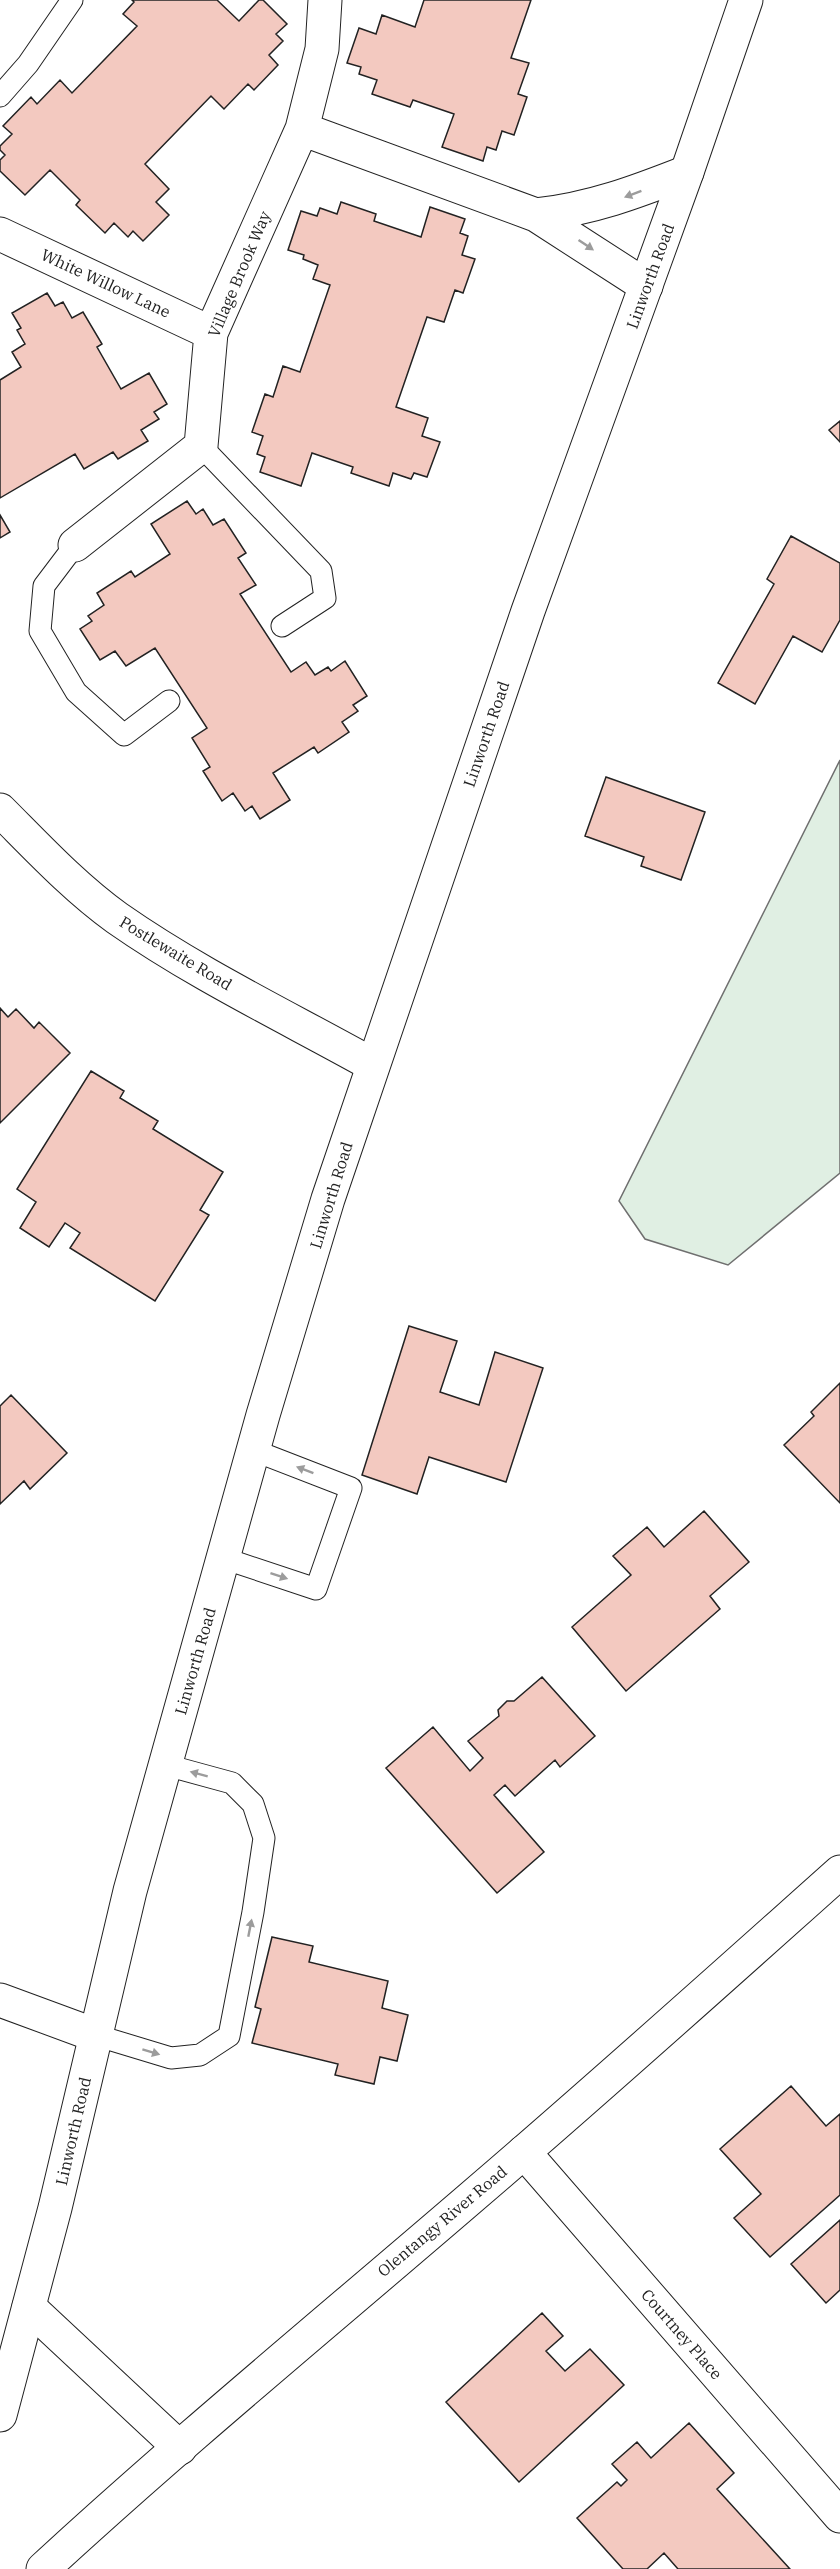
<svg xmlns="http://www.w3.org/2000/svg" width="840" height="2569" font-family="'IBM Plex Serif',serif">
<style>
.green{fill:#e0efe3;stroke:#6f6f6f;stroke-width:1.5}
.building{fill:#f3c9c0;stroke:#222;stroke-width:1.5}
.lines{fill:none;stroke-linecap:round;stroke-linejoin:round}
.service-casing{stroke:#222;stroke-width:23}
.minor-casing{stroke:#222;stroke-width:35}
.secondary-casing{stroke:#222;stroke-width:35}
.service{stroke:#fff;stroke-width:21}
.minor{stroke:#fff;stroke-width:33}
.secondary{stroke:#fff;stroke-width:33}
.oneway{fill:#9c9c9c}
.labels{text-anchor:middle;stroke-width:4.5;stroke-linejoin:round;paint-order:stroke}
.street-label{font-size:16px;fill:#222;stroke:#fff}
</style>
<rect width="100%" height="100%" fill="#fff"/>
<!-- green -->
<path class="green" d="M 840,760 L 840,1173 L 728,1265 L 645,1239 L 619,1201 Z"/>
<!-- building -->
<path class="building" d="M 132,0 L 217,0 L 239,21 L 259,0 L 263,0 L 287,24 L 276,34 L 283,41 L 269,55 L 278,65 L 254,90 L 248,84 L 224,109 L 211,96 L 145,164 L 169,189 L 156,202 L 169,215 L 143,241 L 133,231 L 128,237 L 114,223 L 105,233 L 76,205 L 80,200 L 50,170 L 25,195 L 0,171 L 0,160 L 5,155 L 0,150 L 0,146 L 12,134 L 3,126 L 31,97 L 37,104 L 60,80 L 72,93 L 137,26 L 123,14 L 134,2 Z
M 424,0 L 531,0 L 511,58 L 529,63 L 518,94 L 527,97 L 514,135 L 502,131 L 496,150 L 487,147 L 483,161 L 442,147 L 454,114 L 413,100 L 410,107 L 372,94 L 377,80 L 359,74 L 361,67 L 347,63 L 359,28 L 376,34 L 382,15 L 415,27 Z
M 341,202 L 376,214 L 374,221 L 421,237 L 430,207 L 465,219 L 460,233 L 468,236 L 462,255 L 475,259 L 463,293 L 455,290 L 444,322 L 427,317 L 396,407 L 428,418 L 422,436 L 440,442 L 427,477 L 414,473 L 411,479 L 393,473 L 389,486 L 351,473 L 353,467 L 312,453 L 301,486 L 260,472 L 265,457 L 257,454 L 263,436 L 252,432 L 265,394 L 273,397 L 283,366 L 300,372 L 330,285 L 313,279 L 318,265 L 303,259 L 304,255 L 288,250 L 301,211 L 317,216 L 320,208 L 337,214 Z
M 47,293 L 55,306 L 63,302 L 72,318 L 83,312 L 102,344 L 97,347 L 121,389 L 149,373 L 167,404 L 154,412 L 159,419 L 141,430 L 148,441 L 118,459 L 113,452 L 84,469 L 75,454 L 0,498 L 0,380 L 21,367 L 12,352 L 25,344 L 17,330 L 21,328 L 12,313 Z
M 840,421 L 840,442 L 829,430 Z
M 187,501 L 196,514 L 203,509 L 213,525 L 224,519 L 246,553 L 238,558 L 256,585 L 240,594 L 291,672 L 306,662 L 315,675 L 328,667 L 331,671 L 345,661 L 367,696 L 353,705 L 358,711 L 342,722 L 349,732 L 318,753 L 314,747 L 273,773 L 290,800 L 260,819 L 252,806 L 245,811 L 233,793 L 222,801 L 203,771 L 210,767 L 192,738 L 207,728 L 155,648 L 126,666 L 115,651 L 100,660 L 80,629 L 92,621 L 88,616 L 104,605 L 97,593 L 131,571 L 135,577 L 170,554 L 151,524 Z
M 0,515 L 10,532 L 0,538 Z
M 791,536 L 840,563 L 840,620 L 822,652 L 793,636 L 755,704 L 718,683 L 774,584 L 767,579 Z
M 606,777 L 705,812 L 681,880 L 641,866 L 644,857 L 585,836 Z
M 0,1008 L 8,1017 L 16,1009 L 34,1028 L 39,1022 L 70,1053 L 0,1123 Z
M 91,1071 L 124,1091 L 120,1098 L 158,1121 L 153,1129 L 223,1172 L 200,1210 L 209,1215 L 155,1301 L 70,1248 L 80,1233 L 65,1223 L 49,1247 L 20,1228 L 36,1202 L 17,1189 Z
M 409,1326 L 457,1341 L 440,1392 L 479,1405 L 495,1352 L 543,1368 L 506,1482 L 429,1457 L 417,1494 L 362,1475 Z
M 840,1383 L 840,1503 L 784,1445 L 814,1416 L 811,1412 Z
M 11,1395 L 67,1453 L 30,1489 L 24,1481 L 0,1504 L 0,1406 Z
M 704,1511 L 749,1562 L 710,1596 L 720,1609 L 626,1691 L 572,1627 L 631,1575 L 613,1556 L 647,1527 L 664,1547 Z
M 542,1677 L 595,1736 L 560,1767 L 555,1760 L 515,1796 L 505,1785 L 494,1795 L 544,1852 L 497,1893 L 386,1768 L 433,1727 L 470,1771 L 483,1758 L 468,1741 L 499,1716 L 498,1710 L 507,1701 L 514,1701 Z
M 272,1937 L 313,1946 L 309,1962 L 388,1981 L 382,2008 L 408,2015 L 397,2061 L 380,2057 L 374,2084 L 335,2075 L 338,2064 L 252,2043 L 261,2009 L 255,2007 Z
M 791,2086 L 826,2126 L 840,2114 L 840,2195 L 770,2257 L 734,2218 L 761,2194 L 720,2149 Z
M 840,2220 L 840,2290 L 826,2303 L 791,2264 Z
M 542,2313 L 563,2336 L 546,2351 L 565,2371 L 590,2349 L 624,2385 L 519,2482 L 446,2402 Z
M 689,2423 L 734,2473 L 717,2489 L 790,2569 L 678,2569 L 664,2553 L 647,2569 L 623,2569 L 577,2518 L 617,2482 L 621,2486 L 627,2480 L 612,2464 L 637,2442 L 651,2458 Z"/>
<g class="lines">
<defs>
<path id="service" d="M 0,96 L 28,64 L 72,0
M 201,446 L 321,571 L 325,598 L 282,626
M 75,545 L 44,586 L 40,631 L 76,692 L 124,735 L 169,701
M 223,1558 L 316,1589 L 351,1488 L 253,1450
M 95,2035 L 171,2058 L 200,2055 L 229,2036 L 253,1912 L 264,1838 L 253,1804 L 232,1783 L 166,1765"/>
<path id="minor" d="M 302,129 L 536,215 L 646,286
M 536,215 C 591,209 636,192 687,172
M 0,234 L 211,333
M 75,545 L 201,446 L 211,333 L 302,129 L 322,49 L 325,0
M 0,810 C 37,847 74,887 117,918 C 197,974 287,1017 373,1065
M 0,2000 L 95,2035
M 524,2152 L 840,2516
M 29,2307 L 180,2448"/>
<path id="secondary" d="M 0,2415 L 55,2208 L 130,1891 L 263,1415 L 328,1199 L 528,611 L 687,172 L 746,0
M 43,2569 C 183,2440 329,2320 473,2196 C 597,2090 718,1981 840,1872"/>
</defs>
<!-- service casing -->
<use href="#service" class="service-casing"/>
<!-- minor casing -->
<use href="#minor" class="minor-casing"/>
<!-- secondary casing -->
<use href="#secondary" class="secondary-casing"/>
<!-- service -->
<use href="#service" class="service"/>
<!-- minor -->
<use href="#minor" class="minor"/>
<!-- secondary -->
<use href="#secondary" class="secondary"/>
</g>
<!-- one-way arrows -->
<defs><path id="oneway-solid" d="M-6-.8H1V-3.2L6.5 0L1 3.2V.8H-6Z" transform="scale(1.5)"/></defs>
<g class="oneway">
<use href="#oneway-solid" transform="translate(633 194) rotate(159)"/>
<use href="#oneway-solid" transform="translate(586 245) rotate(34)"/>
<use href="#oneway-solid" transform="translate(305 1470) rotate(-159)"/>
<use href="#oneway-solid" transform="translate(279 1576) rotate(18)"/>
<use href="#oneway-solid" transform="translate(199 1774) rotate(-165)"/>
<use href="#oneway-solid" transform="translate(250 1928) rotate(-79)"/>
<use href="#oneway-solid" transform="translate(151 2052) rotate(17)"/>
</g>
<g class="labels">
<!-- street labels -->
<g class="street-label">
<text transform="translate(239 274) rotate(-67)" y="6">Village Brook Way</text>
<text transform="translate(650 276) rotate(-70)" y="6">Linworth Road</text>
<text transform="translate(106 283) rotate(25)" y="6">White Willow Lane</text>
<text transform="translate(486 734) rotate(-71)" y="6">Linworth Road</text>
<text transform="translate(176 953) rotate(31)" y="6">Postlewaite Road</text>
<text transform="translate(331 1195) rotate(-73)" y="6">Linworth Road</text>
<text transform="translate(195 1661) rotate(-74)" y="6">Linworth Road</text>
<text transform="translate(73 2131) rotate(-77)" y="6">Linworth Road</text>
<text transform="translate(442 2221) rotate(-40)" y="6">Olentangy River Road</text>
<text transform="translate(682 2334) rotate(49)" y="6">Courtney Place</text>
</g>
</g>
</svg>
